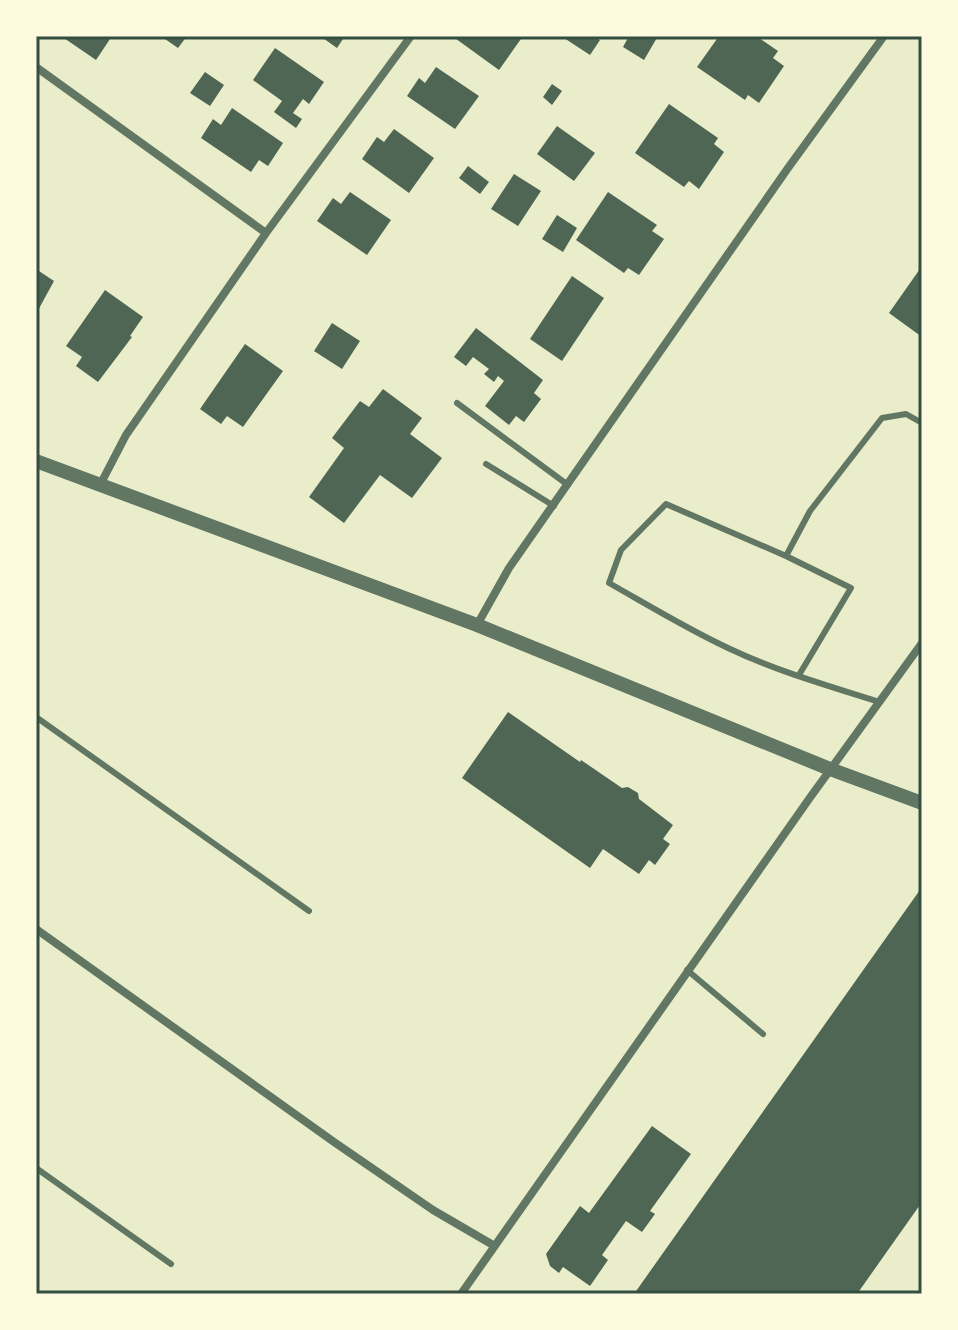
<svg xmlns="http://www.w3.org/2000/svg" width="958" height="1330" font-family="'Work Sans',sans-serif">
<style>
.building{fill:#4f6655}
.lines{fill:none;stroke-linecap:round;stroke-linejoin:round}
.service{stroke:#617663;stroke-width:6}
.minor{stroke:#617663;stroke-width:8}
.tertiary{stroke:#617663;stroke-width:14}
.neatline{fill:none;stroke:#344e41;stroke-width:3}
</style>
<rect width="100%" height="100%" fill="#e9edc9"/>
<!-- building -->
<path class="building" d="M 61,36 L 112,36 L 96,60 Z
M 168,36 L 187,36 L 178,48 L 165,39 Z
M 320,36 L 345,36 L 337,48 Z
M 452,36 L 523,36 L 499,70 Z
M 561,36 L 593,36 L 600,40 L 590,55 Z
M 629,36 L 658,36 L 644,60 L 623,47 Z
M 719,36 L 756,36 L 778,51 L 773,58 L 784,66 L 759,103 L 748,95 L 745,100 L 697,67 Z
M 275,48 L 324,82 L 309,104 L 303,99 L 293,113 L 302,119 L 296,128 L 274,112 L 282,101 L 253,80 Z
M 436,67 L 479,96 L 455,129 L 407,96 L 419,78 L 425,83 Z
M 205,72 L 224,85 L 210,106 L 190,93 Z
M 552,84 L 562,91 L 552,105 L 543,97 Z
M 669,104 L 718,138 L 714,144 L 724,152 L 699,189 L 689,181 L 684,187 L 635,153 Z
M 232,108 L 283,143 L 268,166 L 259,160 L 251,172 L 201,138 L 213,119 L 221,125 Z
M 557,126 L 595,153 L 574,181 L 537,154 Z
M 394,129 L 434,158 L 409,193 L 362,159 L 377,137 L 384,142 Z
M 468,166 L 489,182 L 480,194 L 459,178 Z
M 514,174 L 541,191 L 518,226 L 491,209 Z
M 350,192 L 391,220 L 367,255 L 317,221 L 333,198 L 341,204 Z
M 608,192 L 657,225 L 652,231 L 664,239 L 639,275 L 628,268 L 624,273 L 576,240 Z
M 557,215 L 577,228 L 563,252 L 542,239 Z
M 922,266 L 922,337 L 889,313 Z
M 36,269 L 54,281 L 36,314 Z
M 572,276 L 604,298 L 562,361 L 530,339 Z
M 105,290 L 143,317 L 130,336 L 132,337 L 98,382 L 76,366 L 82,357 L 66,346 Z
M 332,323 L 360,341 L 342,369 L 314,351 Z
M 476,328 L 543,380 L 534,393 L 541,399 L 524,422 L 516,416 L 509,425 L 485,406 L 504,381 L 498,376 L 494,382 L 484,374 L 489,369 L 473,357 L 466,366 L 454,357 Z
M 245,344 L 283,371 L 243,427 L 227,416 L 221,424 L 200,409 Z
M 383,389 L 422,418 L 410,434 L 442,458 L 412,498 L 380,475 L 344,523 L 309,497 L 344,448 L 332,438 L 360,401 L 369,407 Z
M 508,712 L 580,762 L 581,760 L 622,788 L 628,787 L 638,793 L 639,799 L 673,825 L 663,839 L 670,844 L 655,865 L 649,860 L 639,874 L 603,849 L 590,868 L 462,778 Z
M 922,887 L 922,1202 L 857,1294 L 634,1294 Z
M 652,1126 L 691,1154 L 650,1211 L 655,1214 L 642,1232 L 626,1221 L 602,1255 L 608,1260 L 590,1286 L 563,1267 L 559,1273 L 550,1266 L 546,1254 L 580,1206 L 589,1213 Z"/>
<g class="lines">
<!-- service -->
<path class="service" d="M 457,403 L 568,485
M 486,464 L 554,506
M 786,556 L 810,511 L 882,418 L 906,414 L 922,423
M 799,675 L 851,588 L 786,556 L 666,504 L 621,550 L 609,583 C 648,605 687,629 728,648 C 776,671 829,686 879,702
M 36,717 L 309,911
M 687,970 L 763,1034
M 36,1168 L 171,1264"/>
<!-- minor -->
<path class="minor" d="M 36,67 L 266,233
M 100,485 L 126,435 L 266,233 L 411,36
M 477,625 L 509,568 L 788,168 L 884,36
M 36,929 L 334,1142 L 433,1210 L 493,1245
M 461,1294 L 809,799 L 922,643"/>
<!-- tertiary -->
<path class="tertiary" d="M 36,461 L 477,625 L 830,769 L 922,803"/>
</g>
<!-- border -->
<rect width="958" height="1330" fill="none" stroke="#fefae0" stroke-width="76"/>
<rect x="38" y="38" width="882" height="1254" class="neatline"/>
</svg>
